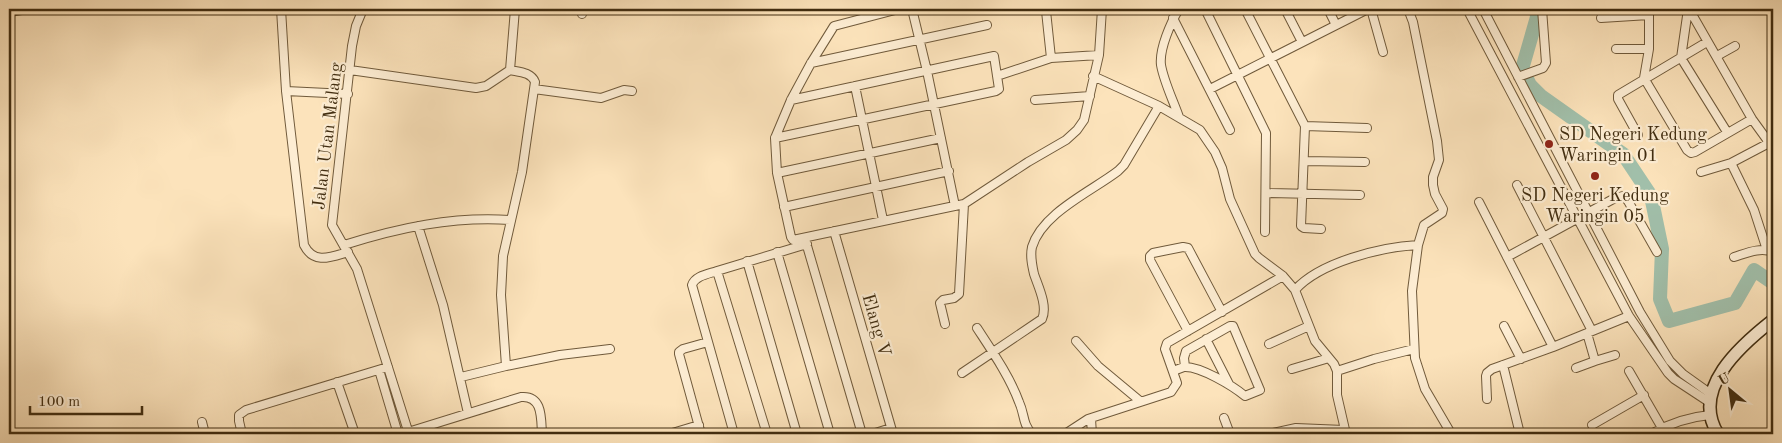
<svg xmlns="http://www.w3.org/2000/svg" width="1782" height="443" font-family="'Old Standard TT',serif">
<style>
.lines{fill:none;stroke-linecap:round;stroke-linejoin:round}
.river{stroke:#a1bfaa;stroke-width:14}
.street-casing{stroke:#705a3b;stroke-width:10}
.secondary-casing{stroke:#412d10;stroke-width:14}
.street{stroke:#fdedd3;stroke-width:8}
.secondary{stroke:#fdedd3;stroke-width:11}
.poi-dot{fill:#8f2418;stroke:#fdedd3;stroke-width:2}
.labels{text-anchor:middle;stroke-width:4.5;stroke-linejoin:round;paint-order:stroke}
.poi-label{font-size:18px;fill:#412d10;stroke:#fdedd3;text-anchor:start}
.street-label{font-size:18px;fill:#412d10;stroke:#fdedd3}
</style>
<rect width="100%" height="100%" fill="#fce3bb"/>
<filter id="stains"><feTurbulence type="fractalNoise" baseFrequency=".004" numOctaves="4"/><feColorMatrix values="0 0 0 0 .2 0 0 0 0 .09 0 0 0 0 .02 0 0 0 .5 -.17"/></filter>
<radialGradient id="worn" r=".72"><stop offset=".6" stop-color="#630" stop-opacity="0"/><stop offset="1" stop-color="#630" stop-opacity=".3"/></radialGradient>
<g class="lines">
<!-- river -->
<path class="river" d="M 1536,9 L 1537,17 L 1522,69 L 1530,85 L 1541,96 L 1623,154 L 1651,196 L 1662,249 L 1660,299 L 1669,321 L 1735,303 L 1754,270 L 1773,283"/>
<defs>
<path id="street" d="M 281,9 L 286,91 L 304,245 C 314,265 331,257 348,252
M 363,9 L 356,26 L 352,46 L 332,225 L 357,269 L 409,434
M 582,9 L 582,14
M 899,9 L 834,26 L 811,63 L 791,100 L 775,138 L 777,173 L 791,237 L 793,240 L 964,204 L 1028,162 L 1066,140 L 1077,130 L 1084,120 L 1099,55 L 1102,9
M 912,9 L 927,71 L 955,206
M 1205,9 L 1266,133 L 1265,232
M 1245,9 L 1305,126 L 1301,226 L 1304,228 L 1321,229
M 1285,9 L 1302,42
M 1328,9 L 1336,25
M 1371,9 L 1383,52
M 1408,9 L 1413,22 L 1437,141 L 1439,160 L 1433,177 L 1433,185 L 1435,194 L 1443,209 L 1442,213 L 1424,225 L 1418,245 L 1412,291 L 1415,358 L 1425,389 L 1449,430 L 1449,434
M 1467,9 L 1629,316 L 1668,373 L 1674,379 L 1709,402
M 1483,9 L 1640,312 L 1670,361 L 1683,374 L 1711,394
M 1649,9 L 1649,49 L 1644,78 L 1687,150 L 1691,153 L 1695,152 L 1752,119
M 1688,9 L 1681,58 L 1727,132
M 1689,9 L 1752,119 L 1773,148
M 1733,9 L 1734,9
M 1046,11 L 1051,58
M 9,12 L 28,9
M 1173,18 L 1230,130
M 1601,18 L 1649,15
M 1616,49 L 1649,49
M 1717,56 L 1735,46
M 811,63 L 987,25
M 350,70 L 476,88 L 486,86 L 510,70 L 515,9
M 510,70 C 519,72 531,72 535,82 L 522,172 L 503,256 L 501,295 L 506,366 L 560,355 L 610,349
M 997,76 L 1051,58 L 1099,55
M 1093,76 L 1159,106 L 1200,130 L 1215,152 L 1222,168 L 1230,199 L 1255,254 L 1259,258 L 1283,276 L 1295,290 L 1315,341 L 1334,364 L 1337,371 L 1337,395 L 1346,434
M 1518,77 L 1543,68 L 1546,63 L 1542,9
M 855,86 L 883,220
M 534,89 L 601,98 L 624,90 L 632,91
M 1210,89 L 1368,9
M 286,91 L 348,94
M 1035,100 L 1090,96
M 1179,117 C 1173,100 1164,82 1161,65 C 1159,49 1171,22 1179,9
M 1305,126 L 1367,128
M 1638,135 L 1618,99 L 1618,95 L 1707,42
M 775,138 L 996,91 L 999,89 L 994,56 L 791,100
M 1305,161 L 1365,162
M 1731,163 L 1754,210 L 1767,250
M 1701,172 L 1731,163 L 1769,143
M 777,173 L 941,138
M 1517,185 L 1592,331
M 1266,193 L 1360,195
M 1479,202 L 1553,347
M 784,207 L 949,171
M 418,226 L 443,305 L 468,413
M 834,231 L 893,434
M 805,239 L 862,434
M 344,245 C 398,228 453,216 510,220
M 777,252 L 830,434
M 1507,257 L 1615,198 L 1623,196 L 1628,201 L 1657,252
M 1734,257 C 1747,253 1760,247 1773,252
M 747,261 L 797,434
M 717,271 C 708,274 695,276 692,285 L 734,434
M 1295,290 C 1320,262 1381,247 1418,245
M 945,324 L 940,303 L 943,300 L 954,298 L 959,294 L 964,204
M 1504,326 L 1521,359
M 977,328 C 992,351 1010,377 1019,402 C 1025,415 1022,423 1032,434
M 1188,331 L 1150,260 L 1150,256 L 1153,253 L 1183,247 L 1188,248 L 1222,312
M 1206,339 L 1229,384
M 1076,341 L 1098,366 L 1140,401
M 1269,344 L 1309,326
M 1595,361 L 1615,355
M 1503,365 L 1520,434
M 1576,368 L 1595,361 L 1587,333
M 1292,369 L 1329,358
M 379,370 L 398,434
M 1173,371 C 1176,370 1181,368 1184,367 C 1200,366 1233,386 1245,396 L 1260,390 L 1233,326 L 1230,326 L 1186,351 L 1184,358 L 1185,367
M 1337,371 L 1374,359 L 1414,349
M 1629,371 L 1662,428
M 962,373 L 1042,319 C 1048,306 1038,286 1034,274 C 1032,265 1030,256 1032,247 C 1042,213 1092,191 1118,171 L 1124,165 L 1159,106
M 461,377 L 506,366
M 337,382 L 355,434
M 1487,399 L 1486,376 L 1487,373 L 1492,369 L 1553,347 L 1629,316
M 1224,418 L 1230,434
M 1091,419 L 1092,434
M 202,422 L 205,434
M 1592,425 L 1644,395
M 408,432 L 521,397 C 543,395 541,419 542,434
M 242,434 L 239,421 L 239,415 L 246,410 L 388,367
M 669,434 L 699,425
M 701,434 L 679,354 L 679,352 L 683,349 L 708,342
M 767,434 L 717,271 L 807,244
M 872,434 L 891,428
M 1065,434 L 1088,419 L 1171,392 L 1177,383 L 1165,349 L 1167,343 L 1283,276
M 1268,434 L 1296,428 L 1344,430
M 1651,434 C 1670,423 1688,417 1710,415"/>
<path id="secondary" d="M 1718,434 C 1690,389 1741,345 1773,320"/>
</defs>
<!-- street casing -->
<use href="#street" class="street-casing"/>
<!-- secondary casing -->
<use href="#secondary" class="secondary-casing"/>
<!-- street -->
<use href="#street" class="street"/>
<!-- secondary -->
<use href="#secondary" class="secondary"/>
</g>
<!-- markers -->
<g class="poi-dot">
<circle cx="1549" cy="144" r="5"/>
<circle cx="1595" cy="176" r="5"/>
</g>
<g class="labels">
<!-- poi labels -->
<g class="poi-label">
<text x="1559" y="140">SD Negeri Kedung<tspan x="1559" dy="21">Waringin 01</tspan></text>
<text x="1595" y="201" text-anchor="middle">SD Negeri Kedung<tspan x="1595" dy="21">Waringin 05</tspan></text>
</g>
<!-- street labels -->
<g class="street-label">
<text transform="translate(327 136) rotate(-83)" y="6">Jalan Utan Malang</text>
<text transform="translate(877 325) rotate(74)" y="6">Elang V</text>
</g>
</g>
<!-- margin -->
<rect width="1782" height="443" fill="none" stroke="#fce3bb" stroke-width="30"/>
<rect x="10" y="10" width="1762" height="423" fill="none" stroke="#412d10" stroke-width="2.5"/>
<rect x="15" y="15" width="1752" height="413" fill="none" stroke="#412d10"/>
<!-- north arrow -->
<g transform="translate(1730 390) rotate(331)" stroke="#fdedd3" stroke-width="4" paint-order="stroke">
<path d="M0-4L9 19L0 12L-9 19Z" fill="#412d10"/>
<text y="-8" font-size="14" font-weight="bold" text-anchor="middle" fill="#412d10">U</text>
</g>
<!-- scale -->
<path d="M30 406v8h112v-8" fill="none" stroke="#412d10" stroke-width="2.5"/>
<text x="38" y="406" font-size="15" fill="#412d10" stroke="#fdedd3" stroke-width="4" paint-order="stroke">100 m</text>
<rect width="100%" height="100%" filter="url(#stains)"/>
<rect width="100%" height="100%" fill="url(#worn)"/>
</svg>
